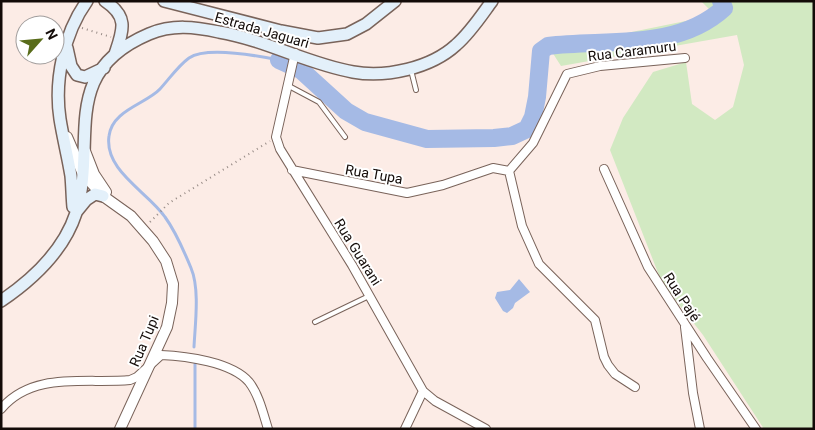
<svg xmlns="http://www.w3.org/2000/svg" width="815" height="430" font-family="Roboto,sans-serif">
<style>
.green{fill:#d2e9c2}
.water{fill:#a5bae5}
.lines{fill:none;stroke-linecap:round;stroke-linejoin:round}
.stream{stroke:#a5bae5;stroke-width:3}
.river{stroke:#a5bae5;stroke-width:18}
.service-casing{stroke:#79635a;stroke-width:6}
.minor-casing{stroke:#79635a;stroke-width:10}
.tertiary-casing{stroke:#79635a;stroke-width:12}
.secondary-casing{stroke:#79635a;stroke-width:14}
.path{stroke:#978b86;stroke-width:2;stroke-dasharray:1 4;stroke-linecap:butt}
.service{stroke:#fff;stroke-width:4}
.minor{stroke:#fff;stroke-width:8}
.tertiary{stroke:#fff;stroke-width:10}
.secondary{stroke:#e3f0fa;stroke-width:11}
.labels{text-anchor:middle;stroke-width:4;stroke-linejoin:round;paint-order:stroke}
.street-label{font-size:14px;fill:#130b08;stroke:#fff}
</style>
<rect width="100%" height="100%" fill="#fcece6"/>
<!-- green -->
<path class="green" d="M 701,1 L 814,1 L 814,429 L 764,429 L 703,335 L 662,283 L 610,150 L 623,118 L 653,72 L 686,62 L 692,104 L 715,120 L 733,107 L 744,65 L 737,35 L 561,66 L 552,52 L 563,46 L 715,15 Z"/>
<!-- water -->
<path class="water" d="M 519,279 L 530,292 L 515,303 L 513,308 L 507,313 L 503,311 L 495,298 L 497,292 L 510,290 Z"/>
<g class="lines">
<!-- stream -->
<path class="stream" d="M 194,347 C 195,325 200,289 191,268 C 184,251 176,232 165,217 C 148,192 104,171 109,136 C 112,110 146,104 160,89 C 170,78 178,66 189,58 C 207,46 259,56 279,60
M 195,364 L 195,429"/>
<!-- river -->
<path class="river" d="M 279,60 L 301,70 L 346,111 L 365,122 L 427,139 L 494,138 L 512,136 L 527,129 L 533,117 L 537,97 L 541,51 L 548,46 C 607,39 677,51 724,8 L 721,1"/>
<defs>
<path id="service" d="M 411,70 L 416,90
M 287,85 L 319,102 L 345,137
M 315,322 L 369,296"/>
<path id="minor" d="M 295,53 L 276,137 L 280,149 L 352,265 L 423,391 L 435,401 L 486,429
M 604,169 L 648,267 L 707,358 L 756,429
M 292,170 L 407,193 L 443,185 L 493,168 L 509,171
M 685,327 L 693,393 L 700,429
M 635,387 L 615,374 L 608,365 L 604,357 L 595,320 L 539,264 L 522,226 L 509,171 L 533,143 L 567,74 L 600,66 L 685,58
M 1,409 C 33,371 86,384 130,380 L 137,377 L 161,355 C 186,356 232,362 249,382 C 259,395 263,413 268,429
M 405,429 L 423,391"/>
<path id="tertiary" d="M 67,137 L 83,174 L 103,196 L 131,216 L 153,241 L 166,261 L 173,284 L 172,303 L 167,327 L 120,429
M 85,151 L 94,174 L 106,192"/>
<path id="secondary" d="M 105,1 C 129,17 123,30 115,54
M 164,1 L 281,31 L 318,38 L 347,34 L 366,24 L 395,1
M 67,48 L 71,66 L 77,75 L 85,77 L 104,68
M 73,207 C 72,197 72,186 71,176 C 68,157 63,138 60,119 C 54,80 64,33 87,1
M 77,211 L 86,200 L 95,194 L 103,196
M 1,301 C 32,280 64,250 76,213 C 98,142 57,73 149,34 C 173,24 195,27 219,32 C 266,40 308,64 353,72 C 386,78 431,68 456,45 C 470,33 481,16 492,1"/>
</defs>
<!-- service casing -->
<use href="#service" class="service-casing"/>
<!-- minor casing -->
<use href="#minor" class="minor-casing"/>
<!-- tertiary casing -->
<use href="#tertiary" class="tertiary-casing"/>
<!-- secondary casing -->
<use href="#secondary" class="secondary-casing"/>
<!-- path -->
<path class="path" d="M 82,28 L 111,37
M 150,222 L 169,203 L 270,141"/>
<!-- service -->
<use href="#service" class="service"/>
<!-- minor -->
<use href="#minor" class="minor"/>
<!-- tertiary -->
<use href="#tertiary" class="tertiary"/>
<!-- secondary -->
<use href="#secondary" class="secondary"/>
</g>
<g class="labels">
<!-- street labels -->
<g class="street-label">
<text transform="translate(262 30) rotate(16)" y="5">Estrada Jaguari</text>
<text transform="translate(632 51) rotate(-7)" y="5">Rua Caramuru</text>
<text transform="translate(374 174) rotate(10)" y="5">Rua Tupa</text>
<text transform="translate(358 252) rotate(58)" y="5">Rua Guarani</text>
<text transform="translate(682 297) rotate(57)" y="5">Rua Pajé</text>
<text transform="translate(144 341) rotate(-67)" y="5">Rua Tupi</text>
</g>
</g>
<!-- border -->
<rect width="815" height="430" fill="none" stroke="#130b08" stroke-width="5"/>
<!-- north arrow -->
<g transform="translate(40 40) rotate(63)"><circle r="24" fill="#ffffff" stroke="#a19d9c"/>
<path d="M0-4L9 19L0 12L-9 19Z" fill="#596c1a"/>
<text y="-8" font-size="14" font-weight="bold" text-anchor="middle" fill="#130b08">N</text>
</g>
</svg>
